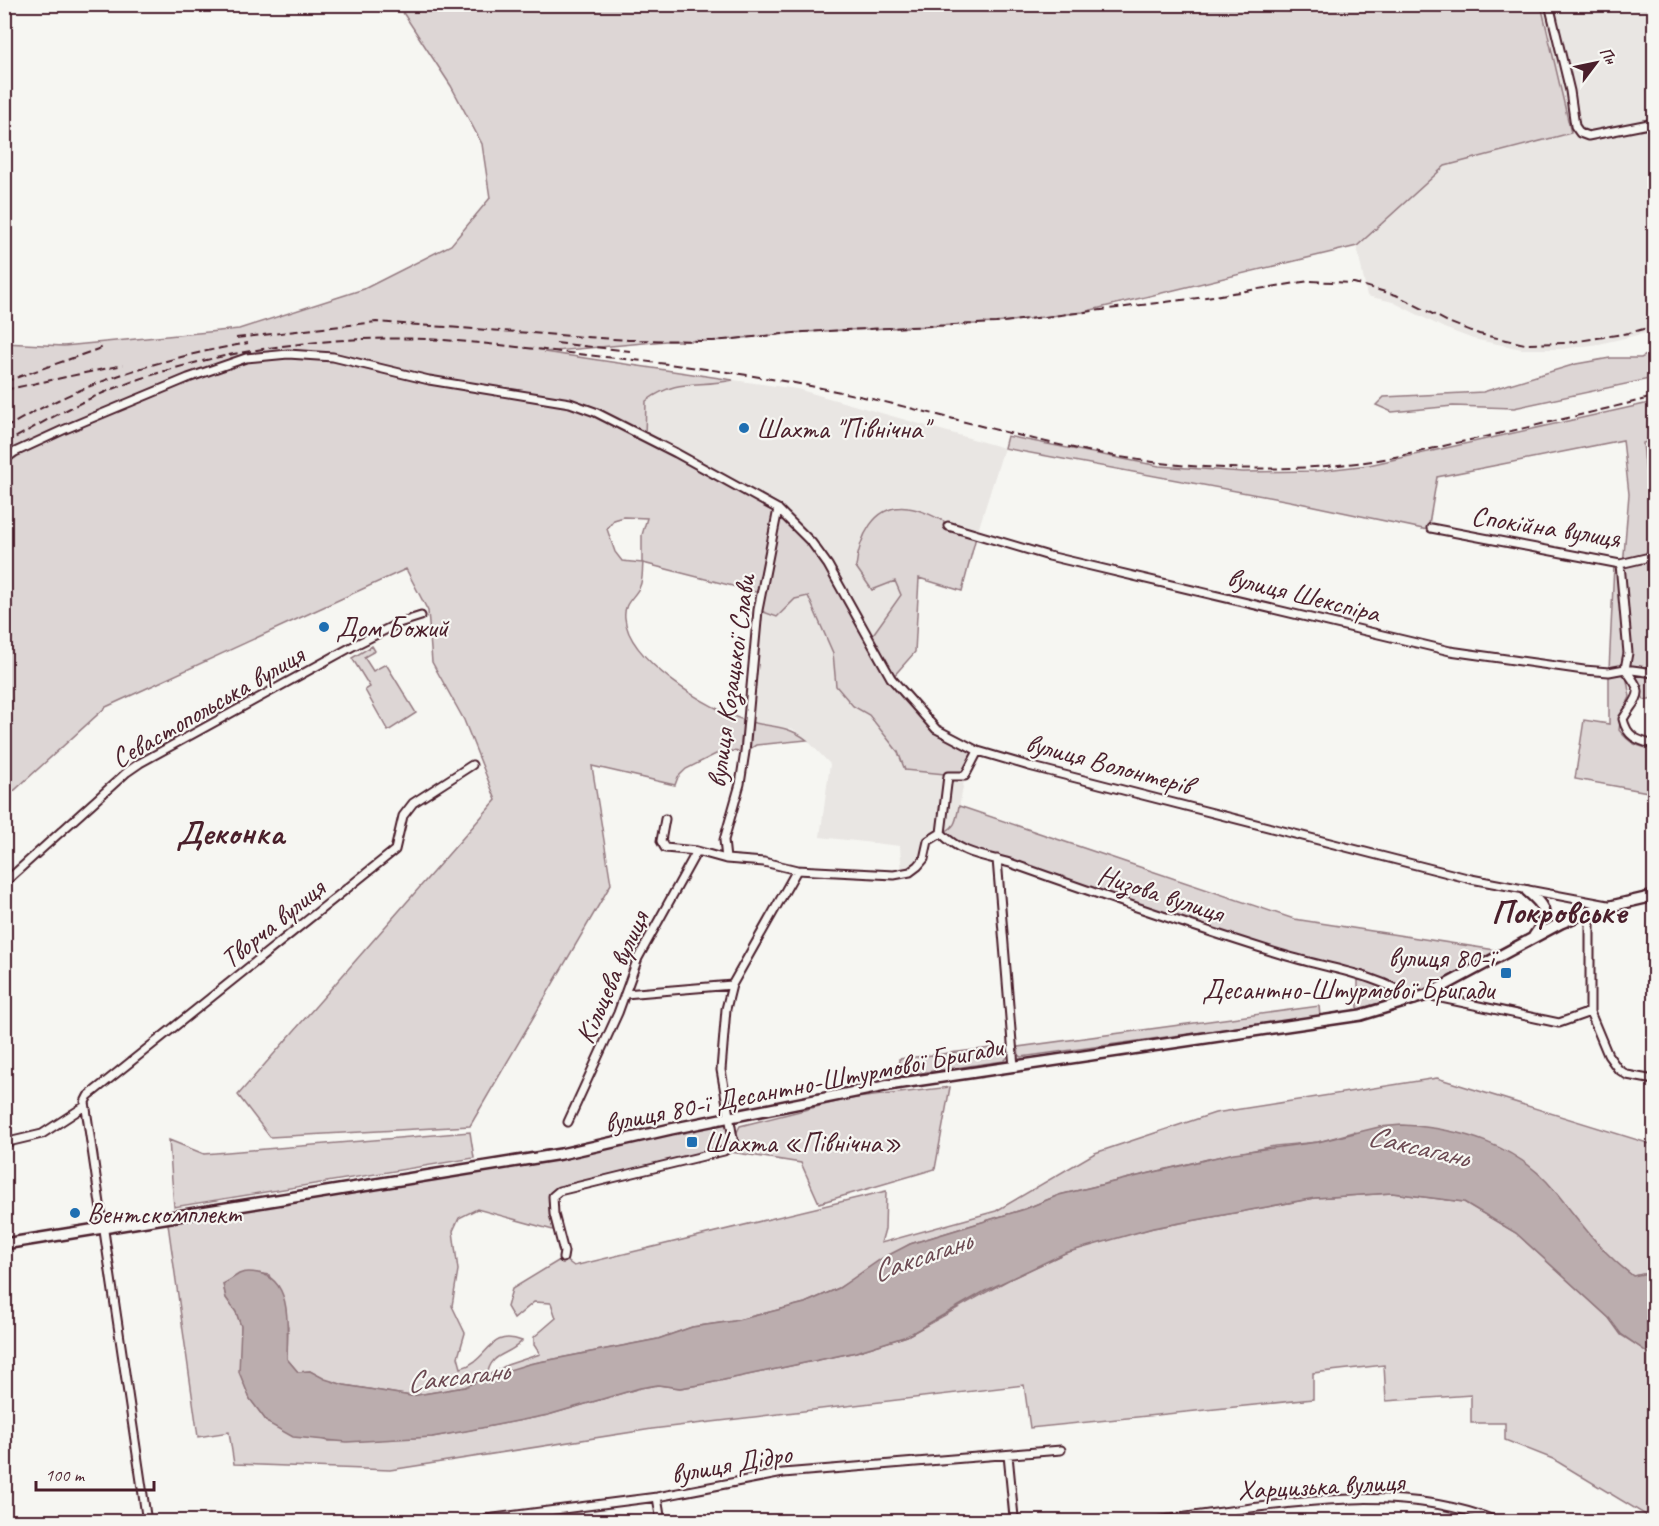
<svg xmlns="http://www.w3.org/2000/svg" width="1659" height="1526" font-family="Caveat,sans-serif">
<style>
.built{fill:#e9e6e3}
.green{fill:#ddd6d5;stroke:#947a80;stroke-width:1.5;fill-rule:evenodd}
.water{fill:#bbadae;stroke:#8e747a;stroke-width:1.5}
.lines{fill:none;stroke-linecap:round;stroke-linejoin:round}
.street-casing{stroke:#4a1f2b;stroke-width:11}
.secondary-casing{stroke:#4a1f2b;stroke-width:14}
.street{stroke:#f6f6f2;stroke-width:7}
.secondary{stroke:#f6f6f2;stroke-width:9}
.rail{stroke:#4a1f2b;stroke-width:2;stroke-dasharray:9 4.5;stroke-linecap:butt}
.poi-dot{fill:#1f6fb2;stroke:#f6f6f2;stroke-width:2}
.labels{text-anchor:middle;stroke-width:4.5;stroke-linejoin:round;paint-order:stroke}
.poi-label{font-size:28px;fill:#4a1f2b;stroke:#f6f6f2;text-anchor:start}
.street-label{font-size:28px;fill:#4a1f2b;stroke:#f6f6f2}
.water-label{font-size:30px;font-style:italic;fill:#6c4a52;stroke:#f6f6f2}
.district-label{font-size:34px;font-weight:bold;fill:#4a1f2b;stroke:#f6f6f2}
</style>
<rect width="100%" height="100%" fill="#f6f6f2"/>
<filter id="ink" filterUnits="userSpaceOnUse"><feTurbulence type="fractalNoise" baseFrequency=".0167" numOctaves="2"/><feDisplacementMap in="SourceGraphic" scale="12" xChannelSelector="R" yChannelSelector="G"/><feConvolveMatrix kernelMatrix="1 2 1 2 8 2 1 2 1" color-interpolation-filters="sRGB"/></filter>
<g filter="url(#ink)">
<!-- built -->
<path class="built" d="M 1541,5 L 1654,5 L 1654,331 L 1599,344 L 1562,349 L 1522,349 L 1473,339 L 1444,328 L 1393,302 L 1367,296 L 1357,246 L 1445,166 L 1571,133 Z
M 733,380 L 797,389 L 1004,448 L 976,537 L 942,522 L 895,581 L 902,595 L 869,640 L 645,437 L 646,401 L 656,394 L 681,383 L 714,384 Z
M 808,596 L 833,653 L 836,686 L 853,706 L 869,715 L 898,752 L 905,769 L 965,776 L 956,824 L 951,830 L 933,837 L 924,859 L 902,875 L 900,846 L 820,837 L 830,764 L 807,740 L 793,729 L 747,721 L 758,610 L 777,617 L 795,599 Z"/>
<!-- green -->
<path class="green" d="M 398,5 L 1541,5 L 1571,133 L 1445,166 L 1357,246 L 1083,312 L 996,323 L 804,332 L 713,341 L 666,341 L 544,352 L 733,380 C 697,388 679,377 646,401 L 645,437 L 763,499 L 812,543 L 869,640 L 901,595 L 895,581 L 872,590 L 856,567 C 859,539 873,503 908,508 C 928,510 956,529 976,537 L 962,591 L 919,578 L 915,652 L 892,678 L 936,729 L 978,751 L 965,776 L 905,770 L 898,752 L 869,715 L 853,706 L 836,686 L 833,653 L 808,596 L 795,599 L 777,617 L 758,610 L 760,593 L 643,563 C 642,571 643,579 640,586 C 635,598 623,602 625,618 C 628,660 709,710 747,721 C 771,728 786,724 807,740 L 756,745 L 745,752 L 729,751 L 716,754 L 686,769 L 678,777 L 675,785 L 592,766 L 611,884 L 470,1126 L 270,1137 L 238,1095 L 496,800 L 464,720 L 432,662 L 428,611 L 406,569 L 106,707 L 5,799 L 4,343 L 64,346 L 239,329 L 364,289 L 451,245 L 490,198 L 482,144 L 451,86 ZM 624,517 L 647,518 L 642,535 L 642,563 L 622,561 L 615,552 L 607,529 L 614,520 Z
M 1654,351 L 1654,378 L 1514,408 L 1453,406 L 1392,412 L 1376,405 L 1384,397 L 1483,392 L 1576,364 L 1610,358 L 1641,358 Z
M 1654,402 L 1654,440 L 1643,443 L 1654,560 L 1654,698 L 1644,700 L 1629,667 L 1623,567 L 1629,494 L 1623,440 L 1437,477 L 1428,530 L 1290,501 L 1004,448 L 1007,436 L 1159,466 L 1243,472 L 1317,471 L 1369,465 Z
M 1614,565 L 1618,566 L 1625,653 L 1623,667 L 1609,670 Z
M 372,646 L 375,651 L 364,657 L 373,671 L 386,664 L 416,713 L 388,731 L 365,690 L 370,687 L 352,658 Z
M 1625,669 L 1630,697 L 1621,716 L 1619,730 C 1630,744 1638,747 1654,749 L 1654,793 L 1575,779 L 1584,720 L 1609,724 L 1609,672 Z
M 959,806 L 1294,919 L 1508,952 L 1415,1000 L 1402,991 L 1401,997 L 1358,1009 L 1358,976 L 971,853 L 941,833 C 956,828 956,821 959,806 Z
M 1319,1006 L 1320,1016 L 1021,1057 L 1019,1056 L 1018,1047 Z
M 1008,1046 L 1009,1056 L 1004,1061 L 898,1076 L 899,1059 Z
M 1437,1078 L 1654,1145 L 1654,1272 L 1633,1276 L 1605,1254 L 1539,1174 L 1354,1132 L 1318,1142 L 1275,1146 L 1208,1159 L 1059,1195 L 1025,1209 L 910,1244 L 839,1288 L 805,1303 L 734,1321 L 692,1327 L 658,1339 L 529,1364 L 465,1387 L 411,1396 L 344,1385 L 325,1380 L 310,1371 L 298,1372 L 287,1359 L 288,1326 L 269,1275 C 246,1270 243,1274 223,1284 L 226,1298 L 236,1312 L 241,1326 L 242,1378 L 250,1399 L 268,1423 L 328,1441 L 432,1437 L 548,1415 L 640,1388 L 658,1385 L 680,1388 L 705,1384 L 856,1352 L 907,1336 L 1010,1279 L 1065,1253 L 1107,1240 L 1153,1228 L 1315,1198 L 1392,1193 L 1464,1202 L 1516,1233 L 1609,1318 L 1621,1335 L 1654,1356 L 1654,1520 L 1553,1459 L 1505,1440 L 1505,1423 L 1471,1423 L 1471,1395 L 1386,1401 L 1384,1365 L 1313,1373 L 1313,1399 L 1030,1428 L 1024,1385 L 652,1429 L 390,1470 L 234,1464 L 229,1432 L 198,1437 L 167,1217 L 478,1168 L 730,1117 L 735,1136 L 740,1126 L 848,1099 L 950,1087 L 935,1169 L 819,1203 L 801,1163 L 724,1151 L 568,1188 L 553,1196 L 560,1232 L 477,1209 L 459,1218 L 453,1231 L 458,1270 L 452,1306 L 465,1333 L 458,1357 L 461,1368 C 489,1361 488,1328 522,1341 C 508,1357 491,1351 487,1376 L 507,1365 L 540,1354 L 534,1345 L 534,1337 L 556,1318 L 551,1303 L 534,1302 L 514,1319 L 507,1307 L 512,1289 L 563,1258 L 574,1266 L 886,1191 L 885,1229 L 881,1243 L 996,1211 L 1095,1153 L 1215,1113 Z
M 470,1132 L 474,1158 L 174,1207 L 169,1140 L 204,1154 Z"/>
<!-- water -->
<path class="water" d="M 1402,1125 C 1459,1128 1518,1145 1555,1191 C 1582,1224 1598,1249 1633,1276 L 1654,1272 L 1654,1357 L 1621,1334 L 1609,1318 L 1516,1233 L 1464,1202 L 1392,1193 L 1315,1198 L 1153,1228 L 1065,1253 L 985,1291 L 907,1336 L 856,1352 L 705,1384 L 680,1388 L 658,1385 L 640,1388 L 548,1415 L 466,1431 L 432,1437 L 347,1442 L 293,1437 L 268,1423 L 250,1399 L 239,1372 L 241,1326 L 236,1312 L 226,1298 L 223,1284 C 229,1281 234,1277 239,1274 C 245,1271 253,1272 258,1273 C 294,1279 287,1332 287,1359 L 298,1372 L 310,1371 L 325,1379 L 344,1385 L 411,1396 L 465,1387 L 486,1377 L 529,1364 L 658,1339 L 692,1327 L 734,1321 L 805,1303 L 839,1288 L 881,1259 L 910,1244 L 1025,1209 L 1059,1195 L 1234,1153 L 1318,1142 L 1379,1127 Z"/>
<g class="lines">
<defs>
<path id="street" d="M 1549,4 L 1570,91 L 1575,126 L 1580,133 L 1588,136 L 1654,123
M 4,460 L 15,452 L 63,430 L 188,378 L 246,358 L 288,354 L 333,357 L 429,380 L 570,403 L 595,412 L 676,453 L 778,509 L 812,543 L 828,565 L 891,678 L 936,729 L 978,751 L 1029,766 L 1471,879 L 1608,905
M 948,526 L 1049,556 L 1450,651 L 1584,670 L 1609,672 L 1625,669 L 1654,673
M 1431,528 L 1620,564 L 1654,556
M 1620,564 L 1628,653 L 1625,669 C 1646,696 1639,693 1623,719 C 1627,737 1637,740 1654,745
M 665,819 L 661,841 L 665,848 L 697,851 L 726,859 L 764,862 L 797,870 L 894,875 L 910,872 L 918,866 L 924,859 L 928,841 L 941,833 L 948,776 L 965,776 L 978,751
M 941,833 C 963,855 982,855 1010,863 C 1100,895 1190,926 1280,954 C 1324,968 1376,973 1415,1000
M 726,859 L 724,840 L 740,784 L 745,752 L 758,610 L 778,509
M 997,859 L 1014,1067
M 4,883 L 127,772 L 140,763 L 355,645 L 399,623 L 421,616
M 1590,911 L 1590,1012 L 1608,1055 L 1618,1069 L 1627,1075 L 1654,1080
M 625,994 L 732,985
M 1427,995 L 1559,1023 L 1590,1012
M 568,1122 L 618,1013 L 638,958 L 697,851
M 4,1143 L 42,1134 L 85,1106
M 563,1258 L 564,1252 L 554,1214 L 553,1196 L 559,1191 L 724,1151 L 734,1144 L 721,1070 L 726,1009 L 732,985 L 797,870
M 1008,1455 L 1014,1517 L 1017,1522
M 657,1497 L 661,1522
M 147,1522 L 85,1102 L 88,1096 L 395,850 L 403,816 L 413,803 L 472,765
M 462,1522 L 657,1497 L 783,1473 L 1061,1450
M 1144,1522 C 1261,1510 1386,1476 1499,1522"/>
<path id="secondary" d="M 1527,891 C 1546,907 1550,914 1534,936
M 4,1244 L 561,1154 L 671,1129 L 895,1084 L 1361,1015 L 1427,995 L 1561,923 L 1590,911 L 1654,896"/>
</defs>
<!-- street casing -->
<use href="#street" class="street-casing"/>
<!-- secondary casing -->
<use href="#secondary" class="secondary-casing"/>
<!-- street -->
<use href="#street" class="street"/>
<!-- secondary -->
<use href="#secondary" class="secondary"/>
<!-- rail -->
<path class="rail" d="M 236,338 L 376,322 L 628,340 L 713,341 L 804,332 L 996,323 L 1214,296 L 1309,281 L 1354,283 L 1396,295 L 1448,322 L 1479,334 L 1525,344 L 1566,343 L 1629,333 L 1654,326
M 556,343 L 630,351
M 4,382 L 104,347
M 4,390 L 123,365
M 4,429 C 79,383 162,358 248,343
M 4,444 C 36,426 69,407 103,393 C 201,352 320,335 427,339 C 480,342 534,349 587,355 C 683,365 778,377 872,399 C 982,424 1091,460 1204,467 C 1258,470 1312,469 1365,462 C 1396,458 1426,450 1456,443 C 1523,429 1589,413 1654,397"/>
</g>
</g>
<!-- markers -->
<g class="poi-dot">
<circle cx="744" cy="428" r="6"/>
<circle cx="324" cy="627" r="6"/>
<rect x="1500" y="967" width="12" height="12" rx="3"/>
<rect x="686" y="1136" width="12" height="12" rx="3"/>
<circle cx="75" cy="1213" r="6"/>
</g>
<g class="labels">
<!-- poi labels -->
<g class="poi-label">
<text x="756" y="438">Шахта "Північна"</text>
<text x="336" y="637">Дом Божий</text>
<text x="1494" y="967" text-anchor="end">вулиця 80-ї<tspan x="1494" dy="32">Десантно-Штурмової Бригади</tspan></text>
<text x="704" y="1152">Шахта «Північна»</text>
<text x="87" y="1223">Вентскомплект</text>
</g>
<!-- street labels -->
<g class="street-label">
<text transform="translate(1546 526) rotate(9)" y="10">Спокійна вулиця</text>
<text transform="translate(1304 594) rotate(14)" y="10">вулиця Шекспіра</text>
<text transform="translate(730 681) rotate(-82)" y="10">вулиця Козацької Слави</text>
<text transform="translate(207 706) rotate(-30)" y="10">Севастопольська вулиця</text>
<text transform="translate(1109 763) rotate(15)" y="10">вулиця Волонтерів</text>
<text transform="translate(1161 893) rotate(18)" y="10">Низова вулиця</text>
<text transform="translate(272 923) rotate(-39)" y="10">Творча вулиця</text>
<text transform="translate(611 977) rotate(-66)" y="10">Кільцева вулиця</text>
<text transform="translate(803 1084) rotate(-11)" y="10">вулиця 80-ї Десантно-Штурмової Бригади</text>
<text transform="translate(731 1463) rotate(-10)" y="10">вулиця Дідро</text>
<text transform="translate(1321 1485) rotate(-3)" y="10">Харцизька вулиця</text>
</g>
<!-- water labels -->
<g class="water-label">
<text transform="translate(1418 1146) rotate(13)" y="10">Саксагань</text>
<text transform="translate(921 1256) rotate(-19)" y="10">Саксагань</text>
<text transform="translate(457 1376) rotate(-7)" y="10">Саксагань</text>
</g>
<!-- district labels -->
<g class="district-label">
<text x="230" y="844">Деконка</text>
<text x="1559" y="923">Покровське</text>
</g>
</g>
<!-- margin -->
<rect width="1659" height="1526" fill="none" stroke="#f6f6f2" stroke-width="24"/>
<rect x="12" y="12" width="1635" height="1502" fill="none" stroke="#4a1f2b" stroke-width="2" filter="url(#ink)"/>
<!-- north arrow -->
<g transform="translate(1596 63) rotate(58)" stroke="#f6f6f2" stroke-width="4.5" paint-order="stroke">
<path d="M0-4.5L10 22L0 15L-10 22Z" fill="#4a1f2b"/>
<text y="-9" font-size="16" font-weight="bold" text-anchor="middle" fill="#4a1f2b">Пн</text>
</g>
<!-- scale -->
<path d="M36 1481v9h118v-9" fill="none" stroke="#4a1f2b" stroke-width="3"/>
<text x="45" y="1481" font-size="18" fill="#4a1f2b" stroke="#f6f6f2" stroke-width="4.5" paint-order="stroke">100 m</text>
</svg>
